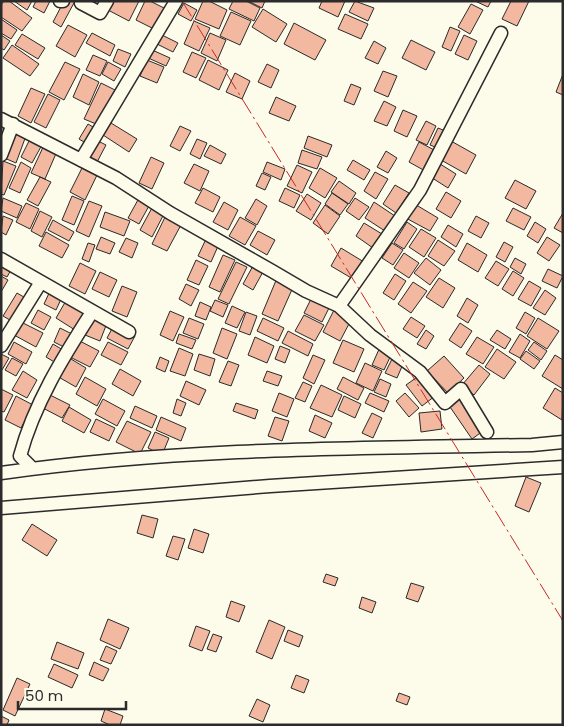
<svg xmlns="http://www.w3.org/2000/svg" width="564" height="726" font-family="Poppins,sans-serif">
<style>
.building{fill:#f2b8a0;stroke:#2b2b2b}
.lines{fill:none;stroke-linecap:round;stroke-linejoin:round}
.street-casing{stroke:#2b2b2b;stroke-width:15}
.street{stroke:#fdfbea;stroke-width:12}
.power{stroke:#c62828;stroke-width:1;stroke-dasharray:18 4 2.5 4;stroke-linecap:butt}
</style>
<rect width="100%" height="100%" fill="#fdfbea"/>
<!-- building -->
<path class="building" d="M 4,1 L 9,1 L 32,18 L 22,31 L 1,17 L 1,5 Z
M 14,1 L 32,1 L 27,10 Z
M 36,1 L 50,1 L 44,13 L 33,7 Z
M 64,1 L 75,1 L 61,27 L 53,22 Z
M 112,1 L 139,1 L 129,21 L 108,10 Z
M 145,1 L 150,1 L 168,10 L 158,31 L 136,20 Z
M 203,1 L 209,1 L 227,10 L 219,29 L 195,19 Z
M 233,1 L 246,1 L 260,8 L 254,21 L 229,9 Z
M 248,1 L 265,1 L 262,8 Z
M 322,1 L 345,1 L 338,17 L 319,8 Z
M 355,1 L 374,8 L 368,21 L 349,12 Z
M 475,1 L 491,1 L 488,7 Z
M 511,1 L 529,1 L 517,26 L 502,19 Z
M 184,3 L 197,10 L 191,21 L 178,14 Z
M 471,4 L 483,10 L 470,34 L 458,27 Z
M 263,9 L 287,24 L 276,42 L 252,27 Z
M 231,12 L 251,21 L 240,45 L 220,36 Z
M 345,14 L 368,24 L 361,39 L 338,29 Z
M 1,19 L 17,30 L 11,39 L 1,33 Z
M 194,21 L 210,28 L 199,51 L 184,44 Z
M 294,23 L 326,40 L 315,60 L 284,44 Z
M 68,25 L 87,35 L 75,57 L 56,46 Z
M 450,27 L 460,31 L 451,51 L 442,47 Z
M 92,33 L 115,45 L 110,56 L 86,43 Z
M 210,33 L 226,40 L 217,61 L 201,53 Z
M 22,34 L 45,48 L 38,59 L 15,45 Z
M 160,34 L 178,43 L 173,52 L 155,43 Z
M 1,35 L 10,41 L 4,50 L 1,48 Z
M 464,35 L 477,41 L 468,60 L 455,54 Z
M 411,40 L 435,52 L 426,70 L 402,58 Z
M 374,41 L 386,48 L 378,64 L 365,58 Z
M 12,45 L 39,64 L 30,76 L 3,58 Z
M 118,49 L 131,54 L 125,67 L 113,61 Z
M 150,49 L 170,58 L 166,66 L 146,57 Z
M 192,52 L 206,58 L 196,78 L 183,72 Z
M 93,55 L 107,61 L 100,76 L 86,70 Z
M 147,60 L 164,67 L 157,83 L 140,76 Z
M 208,60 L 228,70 L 219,90 L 199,80 Z
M 65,62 L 80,69 L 64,100 L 49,92 Z
M 108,62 L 121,69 L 114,81 L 102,74 Z
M 267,64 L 279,70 L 271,88 L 258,82 Z
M 383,71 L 397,76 L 388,97 L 374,91 Z
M 235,73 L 250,81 L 242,99 L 226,92 Z
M 83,74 L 99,82 L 89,105 L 73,97 Z
M 563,74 L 563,95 L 556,92 Z
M 101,83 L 117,91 L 101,126 L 84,119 Z
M 351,84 L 361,88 L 354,105 L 344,101 Z
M 31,88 L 45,94 L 31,123 L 18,116 Z
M 48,94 L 60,100 L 46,128 L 34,122 Z
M 276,97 L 296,106 L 289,121 L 269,113 Z
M 384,101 L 396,107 L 387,126 L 374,121 Z
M 403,110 L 417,116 L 407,137 L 394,131 Z
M 426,121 L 436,126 L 427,145 L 416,140 Z
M 111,123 L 137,139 L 129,152 L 103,135 Z
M 88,124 L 98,130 L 89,145 L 79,139 Z
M 180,126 L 191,131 L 180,151 L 170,146 Z
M 13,128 L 27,133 L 16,163 L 2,157 Z
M 438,128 L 448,132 L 440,149 L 430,145 Z
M 308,136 L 332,145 L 327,157 L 304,148 Z
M 31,137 L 43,143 L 32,163 L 21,157 Z
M 94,139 L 106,145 L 96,164 L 85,158 Z
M 197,139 L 207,143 L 200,159 L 190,154 Z
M 451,141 L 476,155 L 466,174 L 441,160 Z
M 419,142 L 438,152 L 427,172 L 409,162 Z
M 45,143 L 58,149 L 45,179 L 31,173 Z
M 210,145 L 226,154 L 221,164 L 204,156 Z
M 302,150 L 322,157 L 317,169 L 298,163 Z
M 386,151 L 397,158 L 388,173 L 377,167 Z
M 151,157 L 164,163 L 152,189 L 139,183 Z
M 353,160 L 370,170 L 364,180 L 347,170 Z
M 3,161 L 16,166 L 4,195 L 1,194 Z
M 21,162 L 31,168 L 20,193 L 9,188 Z
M 267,162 L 285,169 L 281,180 L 263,172 Z
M 437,162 L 456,174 L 448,188 L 429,176 Z
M 84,164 L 99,171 L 85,200 L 70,192 Z
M 194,164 L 209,171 L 200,191 L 184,183 Z
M 297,165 L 312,172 L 302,193 L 287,186 Z
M 320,168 L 337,178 L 325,198 L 309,188 Z
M 375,172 L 388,179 L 376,199 L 364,191 Z
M 262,173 L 271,177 L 265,190 L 256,186 Z
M 40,177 L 51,182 L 38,206 L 27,200 Z
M 515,180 L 536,191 L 526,209 L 505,198 Z
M 339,181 L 356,193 L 349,204 L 331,192 Z
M 395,185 L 409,193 L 396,213 L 383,204 Z
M 203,188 L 220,197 L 213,212 L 195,203 Z
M 285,188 L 300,195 L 294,208 L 279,201 Z
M 446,192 L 461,201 L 451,218 L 436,209 Z
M 332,193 L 348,204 L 340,215 L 325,204 Z
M 307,194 L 321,203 L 311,220 L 296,211 Z
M 72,196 L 84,201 L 74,225 L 62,220 Z
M 3,198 L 22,206 L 17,218 L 1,211 Z
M 139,198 L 150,204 L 139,224 L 128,218 Z
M 355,198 L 369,207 L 359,220 L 346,211 Z
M 256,199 L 267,206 L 257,225 L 245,218 Z
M 89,201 L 102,206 L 89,237 L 76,231 Z
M 224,202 L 238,210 L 228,230 L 213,222 Z
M 374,202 L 395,216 L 385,231 L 365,218 Z
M 26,203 L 39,209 L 30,229 L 16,222 Z
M 413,203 L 438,218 L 430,231 L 404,217 Z
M 325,205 L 340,216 L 328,234 L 313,223 Z
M 153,206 L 165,212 L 152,237 L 140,230 Z
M 513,208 L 531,217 L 524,230 L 506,221 Z
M 40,211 L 52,217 L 42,237 L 31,231 Z
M 105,212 L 130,221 L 124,236 L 100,227 Z
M 563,213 L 563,233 L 554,228 Z
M 166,215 L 182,223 L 167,251 L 152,244 Z
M 3,216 L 13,220 L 6,235 L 1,232 Z
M 476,216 L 489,223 L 481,238 L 468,231 Z
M 240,217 L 256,226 L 245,245 L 229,236 Z
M 53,220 L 74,232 L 69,241 L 48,230 Z
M 407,222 L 417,229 L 404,249 L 394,243 Z
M 535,222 L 546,229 L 538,243 L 527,236 Z
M 364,223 L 382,234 L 373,248 L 356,236 Z
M 448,225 L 463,234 L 456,247 L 441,237 Z
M 421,229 L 436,238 L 424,257 L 409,247 Z
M 258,231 L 275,240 L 267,255 L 250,245 Z
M 46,232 L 69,245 L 62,258 L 39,246 Z
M 101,237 L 115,243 L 110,254 L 96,249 Z
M 547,237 L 560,245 L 549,261 L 537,253 Z
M 126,238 L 138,243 L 132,258 L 119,252 Z
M 206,239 L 219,244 L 211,262 L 198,256 Z
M 438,240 L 455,251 L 444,266 L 428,256 Z
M 504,242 L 513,247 L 505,262 L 496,257 Z
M 88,243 L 95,245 L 89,262 L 82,259 Z
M 392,243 L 403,250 L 393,265 L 382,258 Z
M 467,243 L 487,255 L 478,272 L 458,260 Z
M 341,248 L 364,262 L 353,279 L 331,266 Z
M 404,253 L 419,263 L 409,278 L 394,268 Z
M 223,255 L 235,260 L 220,292 L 209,287 Z
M 426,258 L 441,270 L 430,285 L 414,273 Z
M 515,258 L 526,264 L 521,274 L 510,267 Z
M 196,260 L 208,266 L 199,285 L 187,280 Z
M 496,261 L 509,269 L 498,286 L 485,278 Z
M 236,262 L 247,267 L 229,304 L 218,299 Z
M 80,263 L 96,271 L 85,294 L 69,286 Z
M 254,264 L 264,270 L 253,290 L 243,284 Z
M 1,265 L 12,268 L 7,277 L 1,274 Z
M 548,269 L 563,276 L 557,288 L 542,281 Z
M 513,271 L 524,278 L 513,296 L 502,289 Z
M 100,272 L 117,280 L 109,297 L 92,289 Z
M 395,274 L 406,281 L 394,300 L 383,293 Z
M 1,276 L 8,280 L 1,292 Z
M 277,278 L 294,285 L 278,321 L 262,314 Z
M 439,278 L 455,288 L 443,308 L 426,297 Z
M 529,281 L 541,288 L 531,306 L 518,299 Z
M 413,282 L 427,291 L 411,313 L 398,304 Z
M 186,284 L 199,290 L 191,306 L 179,299 Z
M 122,286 L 137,292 L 127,317 L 112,311 Z
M 545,290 L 556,298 L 545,315 L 533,308 Z
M 50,291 L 62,297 L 56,310 L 44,304 Z
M 17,293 L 29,300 L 15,323 L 3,316 Z
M 312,297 L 330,306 L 322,322 L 304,313 Z
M 467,298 L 478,305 L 468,323 L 457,316 Z
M 67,299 L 87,310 L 75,330 L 56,318 Z
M 215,300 L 228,305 L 223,317 L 210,311 Z
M 200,302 L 211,307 L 206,320 L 195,316 Z
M 232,306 L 245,312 L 237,328 L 225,323 Z
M 38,310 L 51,317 L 44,330 L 31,323 Z
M 334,310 L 351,320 L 340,341 L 323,332 Z
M 170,311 L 184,317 L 173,341 L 160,335 Z
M 246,312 L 257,316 L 250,335 L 239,331 Z
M 525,312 L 535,318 L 526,334 L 516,328 Z
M 304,315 L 324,325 L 315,341 L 295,331 Z
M 93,317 L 107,323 L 100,341 L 85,335 Z
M 411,317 L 425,326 L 417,338 L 403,329 Z
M 189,318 L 204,324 L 198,339 L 183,333 Z
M 263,318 L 284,328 L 278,341 L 257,331 Z
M 538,318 L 559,331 L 547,349 L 527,336 Z
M 21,322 L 43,333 L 36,347 L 14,335 Z
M 460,323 L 472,331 L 461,348 L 449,340 Z
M 114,325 L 135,336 L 128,349 L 107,338 Z
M 60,328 L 72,334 L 66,348 L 54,342 Z
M 222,328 L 237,334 L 227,359 L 213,353 Z
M 426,330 L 434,336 L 426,349 L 417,344 Z
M 497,330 L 511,339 L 505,349 L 490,340 Z
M 288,331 L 313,344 L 308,356 L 282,343 Z
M 179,334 L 196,340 L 192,349 L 176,343 Z
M 520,334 L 530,341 L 520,358 L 509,352 Z
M 255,337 L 274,346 L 267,363 L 248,355 Z
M 477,337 L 494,347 L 483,364 L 466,354 Z
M 76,339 L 99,351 L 90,367 L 68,356 Z
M 343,340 L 364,349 L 354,372 L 333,363 Z
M 14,342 L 32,352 L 26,364 L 8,354 Z
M 108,342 L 128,352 L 121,365 L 101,355 Z
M 534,342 L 547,351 L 541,360 L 528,350 Z
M 53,344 L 63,350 L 56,363 L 46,357 Z
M 280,346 L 290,350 L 285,363 L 275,359 Z
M 380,347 L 392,353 L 384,370 L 372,365 Z
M 179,348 L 193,354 L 185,376 L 170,371 Z
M 497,349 L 516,362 L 504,379 L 485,367 Z
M 526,351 L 540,361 L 534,369 L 520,359 Z
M 1,354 L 9,358 L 2,370 L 1,370 Z
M 199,354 L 215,359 L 210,376 L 194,370 Z
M 313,355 L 325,360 L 314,384 L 303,378 Z
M 555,355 L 563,360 L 563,389 L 542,376 Z
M 66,356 L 86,368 L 76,387 L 55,375 Z
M 444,356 L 464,378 L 448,393 L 427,371 Z
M 160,357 L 169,361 L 165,372 L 156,368 Z
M 12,358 L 23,364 L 16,376 L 5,370 Z
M 392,359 L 403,364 L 397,378 L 385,373 Z
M 228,361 L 239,365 L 231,386 L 219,382 Z
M 365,363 L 382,371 L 373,391 L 356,383 Z
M 479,365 L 490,374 L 474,395 L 462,385 Z
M 120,369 L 141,381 L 133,396 L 112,384 Z
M 23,371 L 37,380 L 27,398 L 12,390 Z
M 267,371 L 282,376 L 278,386 L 263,381 Z
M 420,375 L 435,396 L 422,406 L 406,385 Z
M 85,377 L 106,389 L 97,406 L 76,394 Z
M 343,377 L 364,388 L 358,400 L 337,389 Z
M 380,379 L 391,384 L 386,397 L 374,392 Z
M 186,381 L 206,390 L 199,405 L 180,396 Z
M 303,382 L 312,386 L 305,402 L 295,398 Z
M 321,385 L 342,395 L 332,417 L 310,408 Z
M 555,388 L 563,393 L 562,420 L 543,408 Z
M 1,389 L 13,395 L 4,412 L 1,411 Z
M 279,393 L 294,399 L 287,417 L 272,411 Z
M 370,393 L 389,401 L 384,412 L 365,403 Z
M 405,393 L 419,408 L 409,417 L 396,401 Z
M 48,394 L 70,405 L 62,418 L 41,407 Z
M 16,396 L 33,405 L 21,428 L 5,420 Z
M 344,396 L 361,404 L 355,418 L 338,410 Z
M 459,396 L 483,431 L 472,439 L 448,404 Z
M 103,399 L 125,411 L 117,426 L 95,414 Z
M 177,399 L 186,403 L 181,416 L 173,413 Z
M 236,403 L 258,410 L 255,419 L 233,411 Z
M 135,406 L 157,416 L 152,428 L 130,418 Z
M 69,407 L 91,420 L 84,433 L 62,421 Z
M 440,411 L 442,429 L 421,432 L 419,413 Z
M 372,413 L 382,418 L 373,438 L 362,433 Z
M 315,415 L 332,423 L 325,438 L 309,431 Z
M 161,417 L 186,428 L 181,441 L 156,430 Z
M 275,417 L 289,421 L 282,441 L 268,436 Z
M 96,419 L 115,428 L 109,441 L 90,432 Z
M 127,421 L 151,432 L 140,454 L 116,442 Z
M 155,432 L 169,438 L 162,455 L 148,448 Z
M 526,477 L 541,483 L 529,512 L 515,506 Z
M 142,515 L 158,519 L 153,538 L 137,533 Z
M 32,524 L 57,540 L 47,556 L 22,540 Z
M 194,529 L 209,534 L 203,553 L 188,548 Z
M 173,536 L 185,539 L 178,560 L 166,556 Z
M 326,574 L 338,578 L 335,586 L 323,582 Z
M 411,583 L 424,587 L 418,602 L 406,598 Z
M 362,597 L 376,602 L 372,613 L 359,608 Z
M 231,601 L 245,606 L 239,622 L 226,617 Z
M 108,619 L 129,628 L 120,649 L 100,640 Z
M 269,620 L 285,627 L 272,659 L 256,652 Z
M 196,626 L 210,631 L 202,651 L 189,646 Z
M 288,630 L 303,636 L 299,647 L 284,641 Z
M 213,634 L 222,637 L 216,652 L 207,649 Z
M 57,642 L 84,653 L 78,669 L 51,659 Z
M 106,646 L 117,651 L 111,664 L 100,660 Z
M 94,662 L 109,669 L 103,681 L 89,675 Z
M 54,664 L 78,675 L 72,688 L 48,677 Z
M 296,675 L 309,680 L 304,693 L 291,688 Z
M 17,678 L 30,684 L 15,716 L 3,710 Z
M 399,693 L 410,697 L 407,705 L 396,701 Z
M 257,699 L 270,705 L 263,722 L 249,716 Z
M 105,709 L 123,716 L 120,725 L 110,725 L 101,721 Z
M 1,716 L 9,720 L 7,725 L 1,725 Z"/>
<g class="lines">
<defs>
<path id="street" d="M 60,1 L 63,1
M 82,1 L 81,3 L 100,13 L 107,1
M 1,119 L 116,178 L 170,213 L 272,271 L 306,291 L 339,306 L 370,335 L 420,372 L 445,403 L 461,389 L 487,432
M 1,155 L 13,124
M 81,160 L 176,1
M 1,259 L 129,332
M 339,306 L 420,190 L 501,33
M 1,346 L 41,282
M 32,468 L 20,456 C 34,404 63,357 92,312
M 1,473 C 177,448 355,448 532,445 L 563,442
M 1,508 L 270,486 L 563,467"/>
</defs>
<!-- street casing -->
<use href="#street" class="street-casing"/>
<!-- street -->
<use href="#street" class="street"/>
<!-- power -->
<path class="power" d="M 182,1 L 563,621"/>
</g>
<!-- border -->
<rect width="564" height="726" fill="none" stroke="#2b2b2b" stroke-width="5"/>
<!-- scale -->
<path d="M18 701v8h108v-8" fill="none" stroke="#2b2b2b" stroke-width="2.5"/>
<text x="25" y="701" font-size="15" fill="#2b2b2b" stroke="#fdfbea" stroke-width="4" paint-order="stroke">50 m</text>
</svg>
